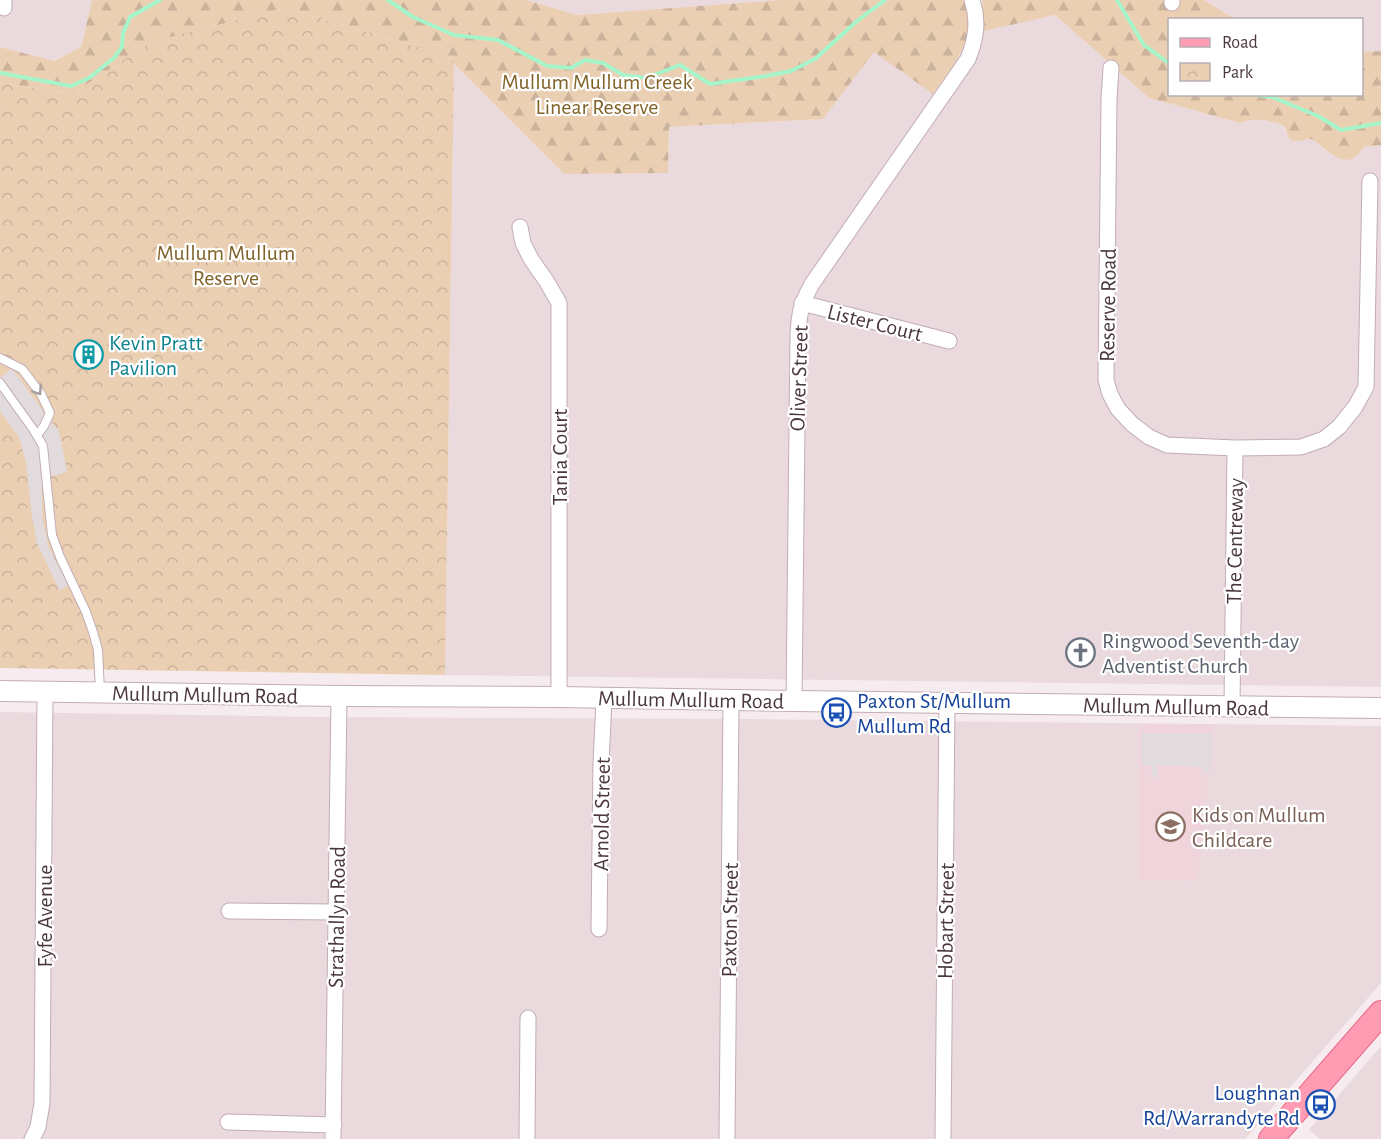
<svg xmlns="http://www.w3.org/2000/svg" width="1381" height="1139" font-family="'Alegreya Sans',sans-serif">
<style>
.residential{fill:#ead9dd}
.education{fill:#efd4db}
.forest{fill:url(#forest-firs)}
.park{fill:url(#park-crowns)}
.parking{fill:#e2dbdd}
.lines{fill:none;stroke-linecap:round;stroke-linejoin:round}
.stream{stroke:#a6f4ca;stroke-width:4}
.service-casing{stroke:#c2adb3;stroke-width:10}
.minor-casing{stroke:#c2adb3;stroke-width:17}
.tertiary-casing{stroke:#c2adb3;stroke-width:22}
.primary-casing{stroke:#e96686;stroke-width:26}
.service{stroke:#fff;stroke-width:8}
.minor{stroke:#fff;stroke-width:15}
.tertiary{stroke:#fff;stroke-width:20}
.primary{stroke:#ff9bb2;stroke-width:24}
.oneway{stroke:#a59c9e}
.labels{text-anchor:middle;stroke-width:4.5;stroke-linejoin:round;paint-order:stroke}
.park-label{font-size:22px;fill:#806328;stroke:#fff}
.street-label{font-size:22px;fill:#4b383e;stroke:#fff}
.culture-label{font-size:22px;fill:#0d838f;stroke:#fff;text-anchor:start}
.worship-label{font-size:22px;fill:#5b616d;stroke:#fff;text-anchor:start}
.transit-label{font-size:22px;fill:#164399;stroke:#fff;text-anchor:start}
.education-label{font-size:22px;fill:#785e54;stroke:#fff;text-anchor:start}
</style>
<defs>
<pattern id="forest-firs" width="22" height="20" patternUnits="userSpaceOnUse" patternTransform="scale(1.5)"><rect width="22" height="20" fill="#ebcfb3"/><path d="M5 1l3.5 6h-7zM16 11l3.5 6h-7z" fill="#cbb29b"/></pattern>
<pattern id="park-crowns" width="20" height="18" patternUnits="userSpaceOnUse" patternTransform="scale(1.5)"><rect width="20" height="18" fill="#ebcfb3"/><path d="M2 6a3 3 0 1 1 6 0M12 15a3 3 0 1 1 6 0" fill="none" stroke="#cbb29b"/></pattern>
</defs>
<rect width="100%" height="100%" fill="#f6ebee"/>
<!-- residential -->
<path class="residential" d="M 0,0 L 92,0 L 81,47 L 53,61 L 0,47 Z
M 526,0 L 782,0 L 577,15 Z
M 1204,0 L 1381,0 L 1381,55 L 1362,56 L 1362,20 L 1235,19 Z
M 1055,15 L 1149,98 L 1240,123 L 1260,118 L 1280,124 L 1284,128 L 1288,137 L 1295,141 L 1311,139 L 1325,150 L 1339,158 L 1346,159 L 1355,158 L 1364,147 L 1381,145 L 1381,687 L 445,675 L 454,64 L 564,174 L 668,173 L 669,127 L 823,119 L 874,52 Z
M 0,712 L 315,717 L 749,719 L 1381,726 L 1381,983 L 1245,1139 L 0,1139 Z
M 1381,1046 L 1381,1139 L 1320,1139 L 1309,1130 Z"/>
<!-- education -->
<path class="education" d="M 1139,724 L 1214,725 L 1198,881 L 1139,880 Z"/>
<!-- forest -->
<path class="forest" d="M 92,0 L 526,0 L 577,15 L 782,0 L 963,0 C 980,37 953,65 933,94 L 874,52 L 823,119 L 669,127 L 668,173 L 564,174 L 454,64 L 453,59 L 444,55 L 285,8 L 152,42 L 72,94 L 0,83 L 0,47 L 54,61 L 81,47 Z
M 982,0 L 1204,0 L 1235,19 L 1170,20 L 1170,94 L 1362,94 L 1362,52 L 1381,51 L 1381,145 L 1364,147 C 1361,150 1358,156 1354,158 C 1339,166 1322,145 1311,139 C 1305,139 1297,143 1292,140 C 1287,138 1287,132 1285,128 C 1282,124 1277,123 1272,122 C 1260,118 1252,119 1240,123 L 1149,98 L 1055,15 L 984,31 Z"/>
<!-- park -->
<path class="park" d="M 285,8 L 444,55 L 453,59 L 454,64 L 445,675 L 0,668 L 0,83 L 72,94 L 151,42 Z"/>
<!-- parking -->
<path class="parking" d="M 12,368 L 45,414 L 59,431 L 67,472 L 42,479 L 42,517 L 49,548 L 68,585 L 60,591 L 37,543 L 32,516 L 26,462 L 19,437 L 0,411 L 0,378 Z
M 1142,733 L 1212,734 L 1209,774 L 1203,773 L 1203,767 L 1158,765 L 1157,777 L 1152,777 L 1151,766 L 1142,765 Z"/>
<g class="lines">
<!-- stream -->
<path class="stream" d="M 388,0 L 413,17 L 454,35 L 498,40 L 547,66 L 571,68 L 585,60 L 603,63 L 623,75 L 646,78 L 680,65 L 710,84 L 766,76 L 791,71 L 815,59 L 857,21 L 885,0
M 1117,0 L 1144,45 L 1170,64
M 0,73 L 71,86 L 89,78 L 114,58 L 122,47 L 123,33 L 130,17 L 160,0
M 1251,94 L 1272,97 L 1318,116 L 1341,130 L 1381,123"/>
<defs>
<path id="service" d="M 0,358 L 22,369 L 41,394 L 50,413 L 44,426 L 37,435
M 0,383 L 33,429 L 43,446 L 52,535 L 60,557 L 86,612 L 93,632 L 98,650 L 100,691"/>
<path id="minor" d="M 4,0 L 4,8
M 1172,0 L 1172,3
M 1111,68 L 1109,99 L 1106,380 L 1110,394 L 1118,409 L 1132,424 L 1149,437 L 1167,445 L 1235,448 L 1301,447 L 1324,439 L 1339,427 L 1355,407 L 1366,387 L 1370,181
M 520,227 L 523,243 L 531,259 L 547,282 L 559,303 L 559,697
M 802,303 L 949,341
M 794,701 L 798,335 C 799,313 801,304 812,284 L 968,59 C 976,39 979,21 972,0
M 1232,707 L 1235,448
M 229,911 L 336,912
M 599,929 L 601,764 L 604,698
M 228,1122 L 334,1125
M 32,1139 L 38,1127 L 42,1103 L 45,692
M 333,1139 L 339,696
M 527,1139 L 528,1018
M 727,1139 L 731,700
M 943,1139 L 947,702"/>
<path id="tertiary" d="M 0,691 L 339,696 L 559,697 L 794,701 L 1381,708"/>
<path id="primary" d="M 1271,1139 L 1381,1013"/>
</defs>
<!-- service casing -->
<use href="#service" class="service-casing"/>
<!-- minor casing -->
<use href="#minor" class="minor-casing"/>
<!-- tertiary casing -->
<use href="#tertiary" class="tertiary-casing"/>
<!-- primary casing -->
<use href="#primary" class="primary-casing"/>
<!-- service -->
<use href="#service" class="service"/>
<!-- minor -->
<use href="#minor" class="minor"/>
<!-- tertiary -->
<use href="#tertiary" class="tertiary"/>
<!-- primary -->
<use href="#primary" class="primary"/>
</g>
<!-- one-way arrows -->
<defs><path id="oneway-chevron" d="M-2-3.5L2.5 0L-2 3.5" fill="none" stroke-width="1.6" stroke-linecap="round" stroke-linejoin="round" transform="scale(1.5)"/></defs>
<use class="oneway" href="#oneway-chevron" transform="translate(38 391) rotate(56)"/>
<!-- icons -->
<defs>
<symbol id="building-ring" viewBox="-11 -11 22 22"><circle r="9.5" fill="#fff" stroke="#0f9aa8" stroke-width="1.5"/><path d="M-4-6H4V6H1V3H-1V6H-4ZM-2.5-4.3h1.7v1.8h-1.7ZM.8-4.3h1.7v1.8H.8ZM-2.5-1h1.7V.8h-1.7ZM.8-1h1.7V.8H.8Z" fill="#0f9aa8"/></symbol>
<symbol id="church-ring" viewBox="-11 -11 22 22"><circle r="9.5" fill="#fff" stroke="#6b7280" stroke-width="1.5"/><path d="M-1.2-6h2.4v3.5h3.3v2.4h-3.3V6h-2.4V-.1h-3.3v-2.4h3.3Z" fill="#6b7280"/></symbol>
<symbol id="bus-ring" viewBox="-11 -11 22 22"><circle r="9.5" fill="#fff" stroke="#1a4fb4" stroke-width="1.5"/><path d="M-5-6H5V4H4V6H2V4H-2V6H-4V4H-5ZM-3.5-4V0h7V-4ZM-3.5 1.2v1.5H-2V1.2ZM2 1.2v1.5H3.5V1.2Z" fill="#1a4fb4"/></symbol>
<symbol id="school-ring" viewBox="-11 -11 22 22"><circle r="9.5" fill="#fff" stroke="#8d6e63" stroke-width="1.5"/><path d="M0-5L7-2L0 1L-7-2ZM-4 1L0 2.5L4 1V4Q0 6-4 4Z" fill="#8d6e63"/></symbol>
</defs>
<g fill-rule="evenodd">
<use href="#building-ring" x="72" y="338" width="33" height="33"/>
<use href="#church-ring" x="1064" y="636" width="33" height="33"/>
<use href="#bus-ring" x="820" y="696" width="33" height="33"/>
<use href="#school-ring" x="1154" y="810" width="33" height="33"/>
<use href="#bus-ring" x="1304" y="1088" width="33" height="33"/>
</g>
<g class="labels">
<!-- park labels -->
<g class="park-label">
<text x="597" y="89">Mullum Mullum Creek<tspan x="597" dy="25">Linear Reserve</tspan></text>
<text x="226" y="260">Mullum Mullum<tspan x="226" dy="25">Reserve</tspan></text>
</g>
<!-- street labels -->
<g class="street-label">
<text transform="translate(1107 305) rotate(-89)" y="8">Reserve Road</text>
<text transform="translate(875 322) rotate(14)" y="8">Lister Court</text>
<text transform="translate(798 378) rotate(-88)" y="8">Oliver Street</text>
<text transform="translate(559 457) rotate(-90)" y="8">Tania Court</text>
<text transform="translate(1234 541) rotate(-89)" y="8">The Centreway</text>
<text transform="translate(205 694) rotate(1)" y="8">Mullum Mullum Road</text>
<text transform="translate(691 699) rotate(1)" y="8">Mullum Mullum Road</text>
<text transform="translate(1176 706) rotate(1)" y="8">Mullum Mullum Road</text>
<text transform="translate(601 814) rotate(-89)" y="8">Arnold Street</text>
<text transform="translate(44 916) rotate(-90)" y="8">Fyfe Avenue</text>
<text transform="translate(336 917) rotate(-89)" y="8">Strathallyn Road</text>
<text transform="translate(729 920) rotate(-89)" y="8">Paxton Street</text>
<text transform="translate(945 921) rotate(-89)" y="8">Hobart Street</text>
</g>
<!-- culture labels -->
<g class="culture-label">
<text x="109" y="350">Kevin Pratt<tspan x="109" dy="25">Pavilion</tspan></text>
</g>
<!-- worship labels -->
<g class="worship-label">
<text x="1102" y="648">Ringwood Seventh-day<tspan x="1102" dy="25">Adventist Church</tspan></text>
</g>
<!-- transit labels -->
<g class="transit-label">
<text x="857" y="708">Paxton St/Mullum<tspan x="857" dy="25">Mullum Rd</tspan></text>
<text x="1300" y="1100" text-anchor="end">Loughnan<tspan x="1300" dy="25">Rd/Warrandyte Rd</tspan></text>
</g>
<!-- education labels -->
<g class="education-label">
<text x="1192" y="822">Kids on Mullum<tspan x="1192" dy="25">Childcare</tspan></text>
</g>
</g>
<!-- legend -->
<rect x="1168" y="18" width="195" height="78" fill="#ffffff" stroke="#b7afb2" stroke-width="1.5"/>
<rect x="1180" y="38" width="30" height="9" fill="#ff9bb2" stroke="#b7afb2" stroke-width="1.5"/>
<text x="1222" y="48" font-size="18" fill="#4b383e">Road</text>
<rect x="1180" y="63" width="30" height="18" fill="url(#park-crowns)" stroke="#b7afb2" stroke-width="1.5"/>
<text x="1222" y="78" font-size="18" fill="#4b383e">Park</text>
</svg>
